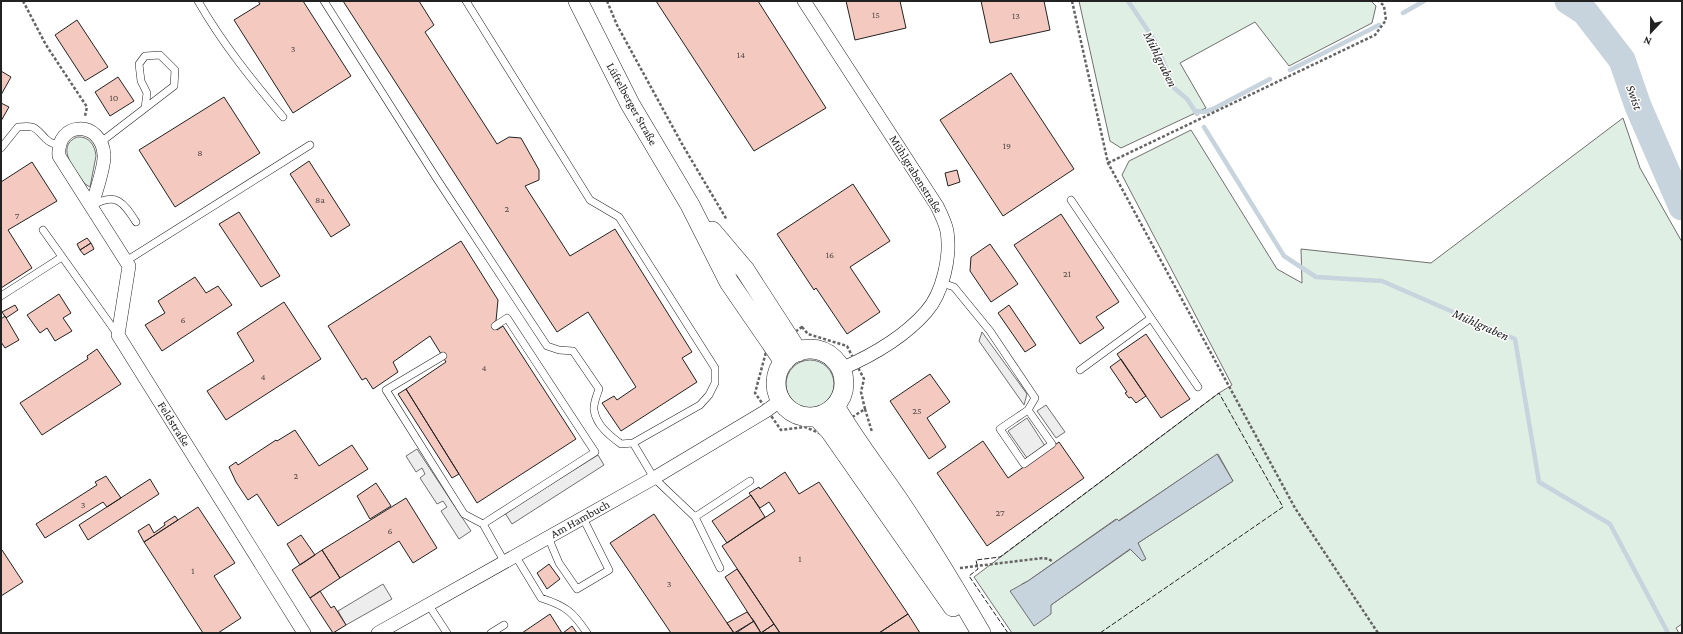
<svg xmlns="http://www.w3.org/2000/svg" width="1683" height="634" font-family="'Crimson Pro',serif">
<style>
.green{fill:#e0efe3;stroke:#6f6f6f;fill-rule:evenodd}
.parking{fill:#ededed;stroke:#6f6f6f}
.water{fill:#c7d3dd;stroke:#6f6f6f}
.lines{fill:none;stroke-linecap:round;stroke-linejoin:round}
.stream{stroke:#c7d3dd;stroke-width:4.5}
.river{stroke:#c7d3dd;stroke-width:27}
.building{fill:#f3c9c0;stroke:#222}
.service-casing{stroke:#222;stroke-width:8}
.minor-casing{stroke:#222;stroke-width:14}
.secondary-casing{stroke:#222;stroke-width:20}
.path{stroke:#646464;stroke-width:2.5;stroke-dasharray:3 2;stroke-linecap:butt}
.service{stroke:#fff;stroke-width:7}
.minor{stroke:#fff;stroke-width:13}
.secondary{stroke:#fff;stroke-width:19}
.fence{stroke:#222;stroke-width:1;stroke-dasharray:5 2;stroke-linecap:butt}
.labels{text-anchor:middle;stroke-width:3;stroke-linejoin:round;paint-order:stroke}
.number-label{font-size:10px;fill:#564c4a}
.street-label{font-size:12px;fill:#222;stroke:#fff}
.water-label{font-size:13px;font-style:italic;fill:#222;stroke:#fff}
</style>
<rect width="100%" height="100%" fill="#fff"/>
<!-- green -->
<path class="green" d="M 1079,1 L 1371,1 L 1376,6 L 1372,23 L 1289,66 L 1255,22 L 1180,63 L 1206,108 L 1121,148 L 1110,141 Z
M 1623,118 L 1640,168 L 1682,242 L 1682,624 L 1676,628 L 1679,633 L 1012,633 L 974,577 L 1219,393 L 1232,385 L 1122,175 L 1129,161 L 1191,130 L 1277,269 L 1302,283 L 1301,249 L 1431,263 ZM 1218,454 L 1233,481 L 1138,543 L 1145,559 L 1142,560 L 1131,549 L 1051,605 L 1022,584 L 1028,581 L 1116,519 L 1118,521 Z
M 77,137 C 89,136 95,145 96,156 L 90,187 L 85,184 C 76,171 54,147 77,137 Z
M786 384a24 24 0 1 1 48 0a24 24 0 1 1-48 0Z"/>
<!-- parking -->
<path class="parking" d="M 982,332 L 1027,394 L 1024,405 L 979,341 Z
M 1046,405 L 1065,432 L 1056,438 L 1037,411 Z
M 1027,418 L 1045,446 L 1027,458 L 1008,431 Z
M 417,449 L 471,531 L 459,539 L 441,511 L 447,507 L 443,501 L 437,504 L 420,478 L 425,474 L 422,468 L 416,472 L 406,456 Z
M 598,455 L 604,465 L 512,524 L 505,513 Z
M 383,584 L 392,599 L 346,625 L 338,611 Z"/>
<!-- water -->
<path class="water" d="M 1217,454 L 1233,481 L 1138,543 L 1146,559 L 1142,561 L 1130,549 L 1051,605 L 1051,614 L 1034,626 L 1010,591 L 1028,581 L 1117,519 L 1119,521 Z"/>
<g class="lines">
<!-- stream -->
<path class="stream" d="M 1128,1 L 1155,41 L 1174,88 L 1187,99 L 1197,114
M 1403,13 L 1424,1
M 1290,70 L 1379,25
M 1196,111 L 1204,112 L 1213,109 L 1270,79
M 1204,127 L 1284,256 L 1316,277 L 1382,281 L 1515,339 L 1539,482 L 1610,524 L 1668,633"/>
<!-- river -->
<path class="river" d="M 1568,1 L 1585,12 L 1622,60 L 1638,106 L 1682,207"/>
</g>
<!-- building -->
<path class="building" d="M 258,1 L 303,1 L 351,76 L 293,113 L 234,20 L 260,4 Z
M 343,1 L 419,1 L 434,25 L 425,32 L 497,144 L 509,137 L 521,138 L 539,170 L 539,180 L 525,186 L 570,256 L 615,229 L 692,352 L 682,358 L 697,382 L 621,431 L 602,403 L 614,396 L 617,400 L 636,387 L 588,312 L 557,332 Z
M 656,1 L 758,1 L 826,108 L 754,151 Z
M 846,1 L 900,1 L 906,28 L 855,40 Z
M 981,1 L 1044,1 L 1050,30 L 990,43 Z
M 77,20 L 108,67 L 85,81 L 55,35 Z
M 1,71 L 11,77 L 1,95 Z
M 1011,73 L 1074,169 L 1003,216 L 940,120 Z
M 118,77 L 134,101 L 110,116 L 95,92 Z
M 224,97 L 260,153 L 175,207 L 139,150 Z
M 1,103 L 9,107 L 1,121 Z
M 309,161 L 350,225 L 331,237 L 290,174 Z
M 32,162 L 57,201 L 8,230 L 32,268 L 1,288 L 1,182 Z
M 957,170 L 960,182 L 948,186 L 945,173 Z
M 853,184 L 890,241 L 850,267 L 880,312 L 847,334 L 816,288 L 814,290 L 777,234 Z
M 239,212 L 280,276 L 261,287 L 219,224 Z
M 1061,214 L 1119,302 L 1096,317 L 1104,328 L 1080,344 L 1014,245 Z
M 87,238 L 91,243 L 80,250 L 77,244 Z
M 461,241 L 498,300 L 496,321 L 493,323 L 497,330 L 503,326 L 576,439 L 477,503 L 406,389 L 446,362 L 430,336 L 393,362 L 398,372 L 373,389 L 366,378 L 362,380 L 328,326 Z
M 91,243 L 94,249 L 84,255 L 80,250 Z
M 990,244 L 1018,284 L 991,302 L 970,271 L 971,257 Z
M 195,277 L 206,293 L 218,286 L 232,305 L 162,351 L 145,325 L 165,313 L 158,301 Z
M 59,294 L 71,313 L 63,318 L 72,331 L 55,341 L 47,328 L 40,333 L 27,315 Z
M 284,302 L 321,359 L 226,420 L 207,391 L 254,361 L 237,333 Z
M 15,305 L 18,310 L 6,318 L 2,312 Z
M 1009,305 L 1036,345 L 1025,352 L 998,313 Z
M 5,316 L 19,340 L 5,348 L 1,342 L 1,319 Z
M 1146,334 L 1190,399 L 1161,418 L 1117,354 Z
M 97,349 L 121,384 L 42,435 L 20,403 L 88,359 L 87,356 Z
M 1121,359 L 1146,396 L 1136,403 L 1131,397 L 1129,398 L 1125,393 L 1127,392 L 1110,367 Z
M 930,374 L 950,402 L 927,418 L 946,447 L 929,459 L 890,401 Z
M 406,389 L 459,474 L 452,478 L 398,394 Z
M 295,430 L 319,466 L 352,445 L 368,469 L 278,526 L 257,494 L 248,500 L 236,482 L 229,467 L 236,462 L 238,465 L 276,440 L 277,441 Z
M 983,441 L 1008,478 L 1059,442 L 1084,478 L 987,546 L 937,473 Z
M 785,472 L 799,494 L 819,482 L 908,614 L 879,633 L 780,633 L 722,546 L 775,511 L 769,502 L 760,508 L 749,493 L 759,487 L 760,489 Z
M 106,476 L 121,498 L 107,507 L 103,502 L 45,538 L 36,524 L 97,485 L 95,482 Z
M 150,479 L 159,494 L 88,540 L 79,525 Z
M 376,483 L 391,506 L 370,519 L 357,496 Z
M 751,495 L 765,517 L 727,543 L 712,521 Z
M 406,498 L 437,548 L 413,563 L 399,541 L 340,578 L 322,550 Z
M 198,507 L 235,563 L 214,576 L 241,618 L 218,633 L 203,633 L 144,542 Z
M 654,514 L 727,623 L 734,633 L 671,633 L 610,543 Z
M 175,516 L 178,520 L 144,542 L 138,531 L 149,524 L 154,533 L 165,525 L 164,523 Z
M 301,535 L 315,555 L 300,565 L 287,544 Z
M 2,550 L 23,582 L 1,596 L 1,551 Z
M 322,550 L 340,578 L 310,598 L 292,570 Z
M 549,564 L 560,579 L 547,589 L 537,573 Z
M 737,569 L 774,624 L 761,633 L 725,577 Z
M 320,591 L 331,608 L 334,606 L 346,625 L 333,633 L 310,598 Z
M 747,612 L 754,621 L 734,633 L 727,623 Z
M 550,614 L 562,633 L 522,633 Z
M 908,614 L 920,633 L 879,633 Z
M 754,621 L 761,633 L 736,633 Z
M 774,624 L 780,633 L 761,633 Z
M 572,626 L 577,633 L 563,633 Z"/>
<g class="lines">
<defs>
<path id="service" d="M 198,1 C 222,43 252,80 283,117
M 324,1 L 435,176 L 547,346 L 559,350 L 573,351 L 599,389 C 597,395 593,404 594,410 C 596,425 610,436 621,444 L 633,443
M 466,1 L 590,200 L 619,217 L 715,368 L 715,383 L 709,395 L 700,405 L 633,443 L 654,478 L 695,517 L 750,481
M 101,142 L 174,86 L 175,70 L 160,55 L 145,56 L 139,64 L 141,81 L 147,93 L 145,108
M 1,148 L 18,127 C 36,125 35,128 46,139 C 49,142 54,144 58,145
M 1071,200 L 1151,318 L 1080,370
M 92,206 C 116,191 124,203 136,222
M 43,230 L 118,335
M 126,261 L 310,145
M 942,283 L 954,287 L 990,331 L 1035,398 L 1028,410 L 1052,444 L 1024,464 L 1000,429 L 1028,410
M 1,296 L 62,257
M 1151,318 L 1198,387
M 495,326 L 507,318 L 595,452 L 483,524 L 504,561
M 443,356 L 386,390 L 464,514 L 483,524
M 695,517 L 720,568
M 548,537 L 559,563 L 577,589 L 609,570 L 583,518
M 515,555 L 541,598 C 566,606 573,612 587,633
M 428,604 L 447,633
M 491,633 L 504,625"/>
<path id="minor" d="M 804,1 L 937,206 C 941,214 945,222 947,231 C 951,256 943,293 926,312 C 904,337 871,356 841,369
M 92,206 C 95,193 105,167 104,155 C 102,120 56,120 59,156 L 129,266 L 118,335 L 304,633
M 378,633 L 654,478 L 766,411 L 781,400"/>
<path id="secondary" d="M 578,1 L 630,104 L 690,205 L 729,282 L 784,362
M 712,231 L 745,270 L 798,352
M776 383a34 34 0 1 1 68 0a34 34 0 1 1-68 0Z
M 835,406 C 855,441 880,472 902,505 C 930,547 956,590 981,633
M 817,417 L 830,431 L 953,607"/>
</defs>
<!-- service casing -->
<use href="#service" class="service-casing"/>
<!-- minor casing -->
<use href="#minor" class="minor-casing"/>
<!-- secondary casing -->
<use href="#secondary" class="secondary-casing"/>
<!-- path -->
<path class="path" d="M 23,1 L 46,45 L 87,107 L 85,116
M 607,1 L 617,25 L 682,144 L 727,220
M 1072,1 L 1108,163 L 1295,508 L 1378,633
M 1108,163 L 1375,35 L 1386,20 L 1384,6 L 1379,1
M 802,327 L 808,334 L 847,346 L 864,379 L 861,392 L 865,409 L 824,435 L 805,427 L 781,430 L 755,393 L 766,352 Z
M 865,409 L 872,432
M 960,568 L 1043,558 L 1049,559 L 1053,562"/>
<!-- service -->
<use href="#service" class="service"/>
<!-- minor -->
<use href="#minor" class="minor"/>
<!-- secondary -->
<use href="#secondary" class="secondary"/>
<!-- fence -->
<path class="fence" d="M 1008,633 L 969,576 L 978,569 L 976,560 L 1000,557 L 1219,393 L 1283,507 L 1100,633"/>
</g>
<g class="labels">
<!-- number labels -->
<g class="number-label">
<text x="876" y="18">15</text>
<text x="1016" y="19">13</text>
<text x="293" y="52">3</text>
<text x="741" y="58">14</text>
<text x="114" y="101">10</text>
<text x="1007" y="149">19</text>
<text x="200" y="156">8</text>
<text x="320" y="203">8a</text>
<text x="507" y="212">2</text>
<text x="17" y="219">7</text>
<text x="830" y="258">16</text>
<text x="1067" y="277">21</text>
<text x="183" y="323">6</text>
<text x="484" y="371">4</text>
<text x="263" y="380">4</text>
<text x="917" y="414">25</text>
<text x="296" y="479">2</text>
<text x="83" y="508">3</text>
<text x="1000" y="516">27</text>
<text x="390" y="534">6</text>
<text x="800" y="562">1</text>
<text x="193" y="574">1</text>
<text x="669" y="587">3</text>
</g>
<!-- street labels -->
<g class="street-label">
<text transform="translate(632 104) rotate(61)" y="4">Lüftelberger Straße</text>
<text transform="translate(916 174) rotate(58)" y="4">Mühlgrabenstraße</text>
<text transform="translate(174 424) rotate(58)" y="4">Feldstraße</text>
<text transform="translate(580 519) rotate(-29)" y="4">Am Hambuch</text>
</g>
<!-- water labels -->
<g class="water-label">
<text transform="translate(1161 59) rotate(64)" y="5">Mühlgraben</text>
<text transform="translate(1635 97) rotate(70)" y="5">Swist</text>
<text transform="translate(1481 324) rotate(24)" y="5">Mühlgraben</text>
</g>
</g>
<!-- border -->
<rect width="1683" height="634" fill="none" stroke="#222222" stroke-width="4"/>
<!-- north arrow -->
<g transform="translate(1651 32) rotate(202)" stroke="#ffffff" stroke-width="3" paint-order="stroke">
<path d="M0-3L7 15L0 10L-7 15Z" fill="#222222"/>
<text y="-6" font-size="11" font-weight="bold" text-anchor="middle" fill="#222222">N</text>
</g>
</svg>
